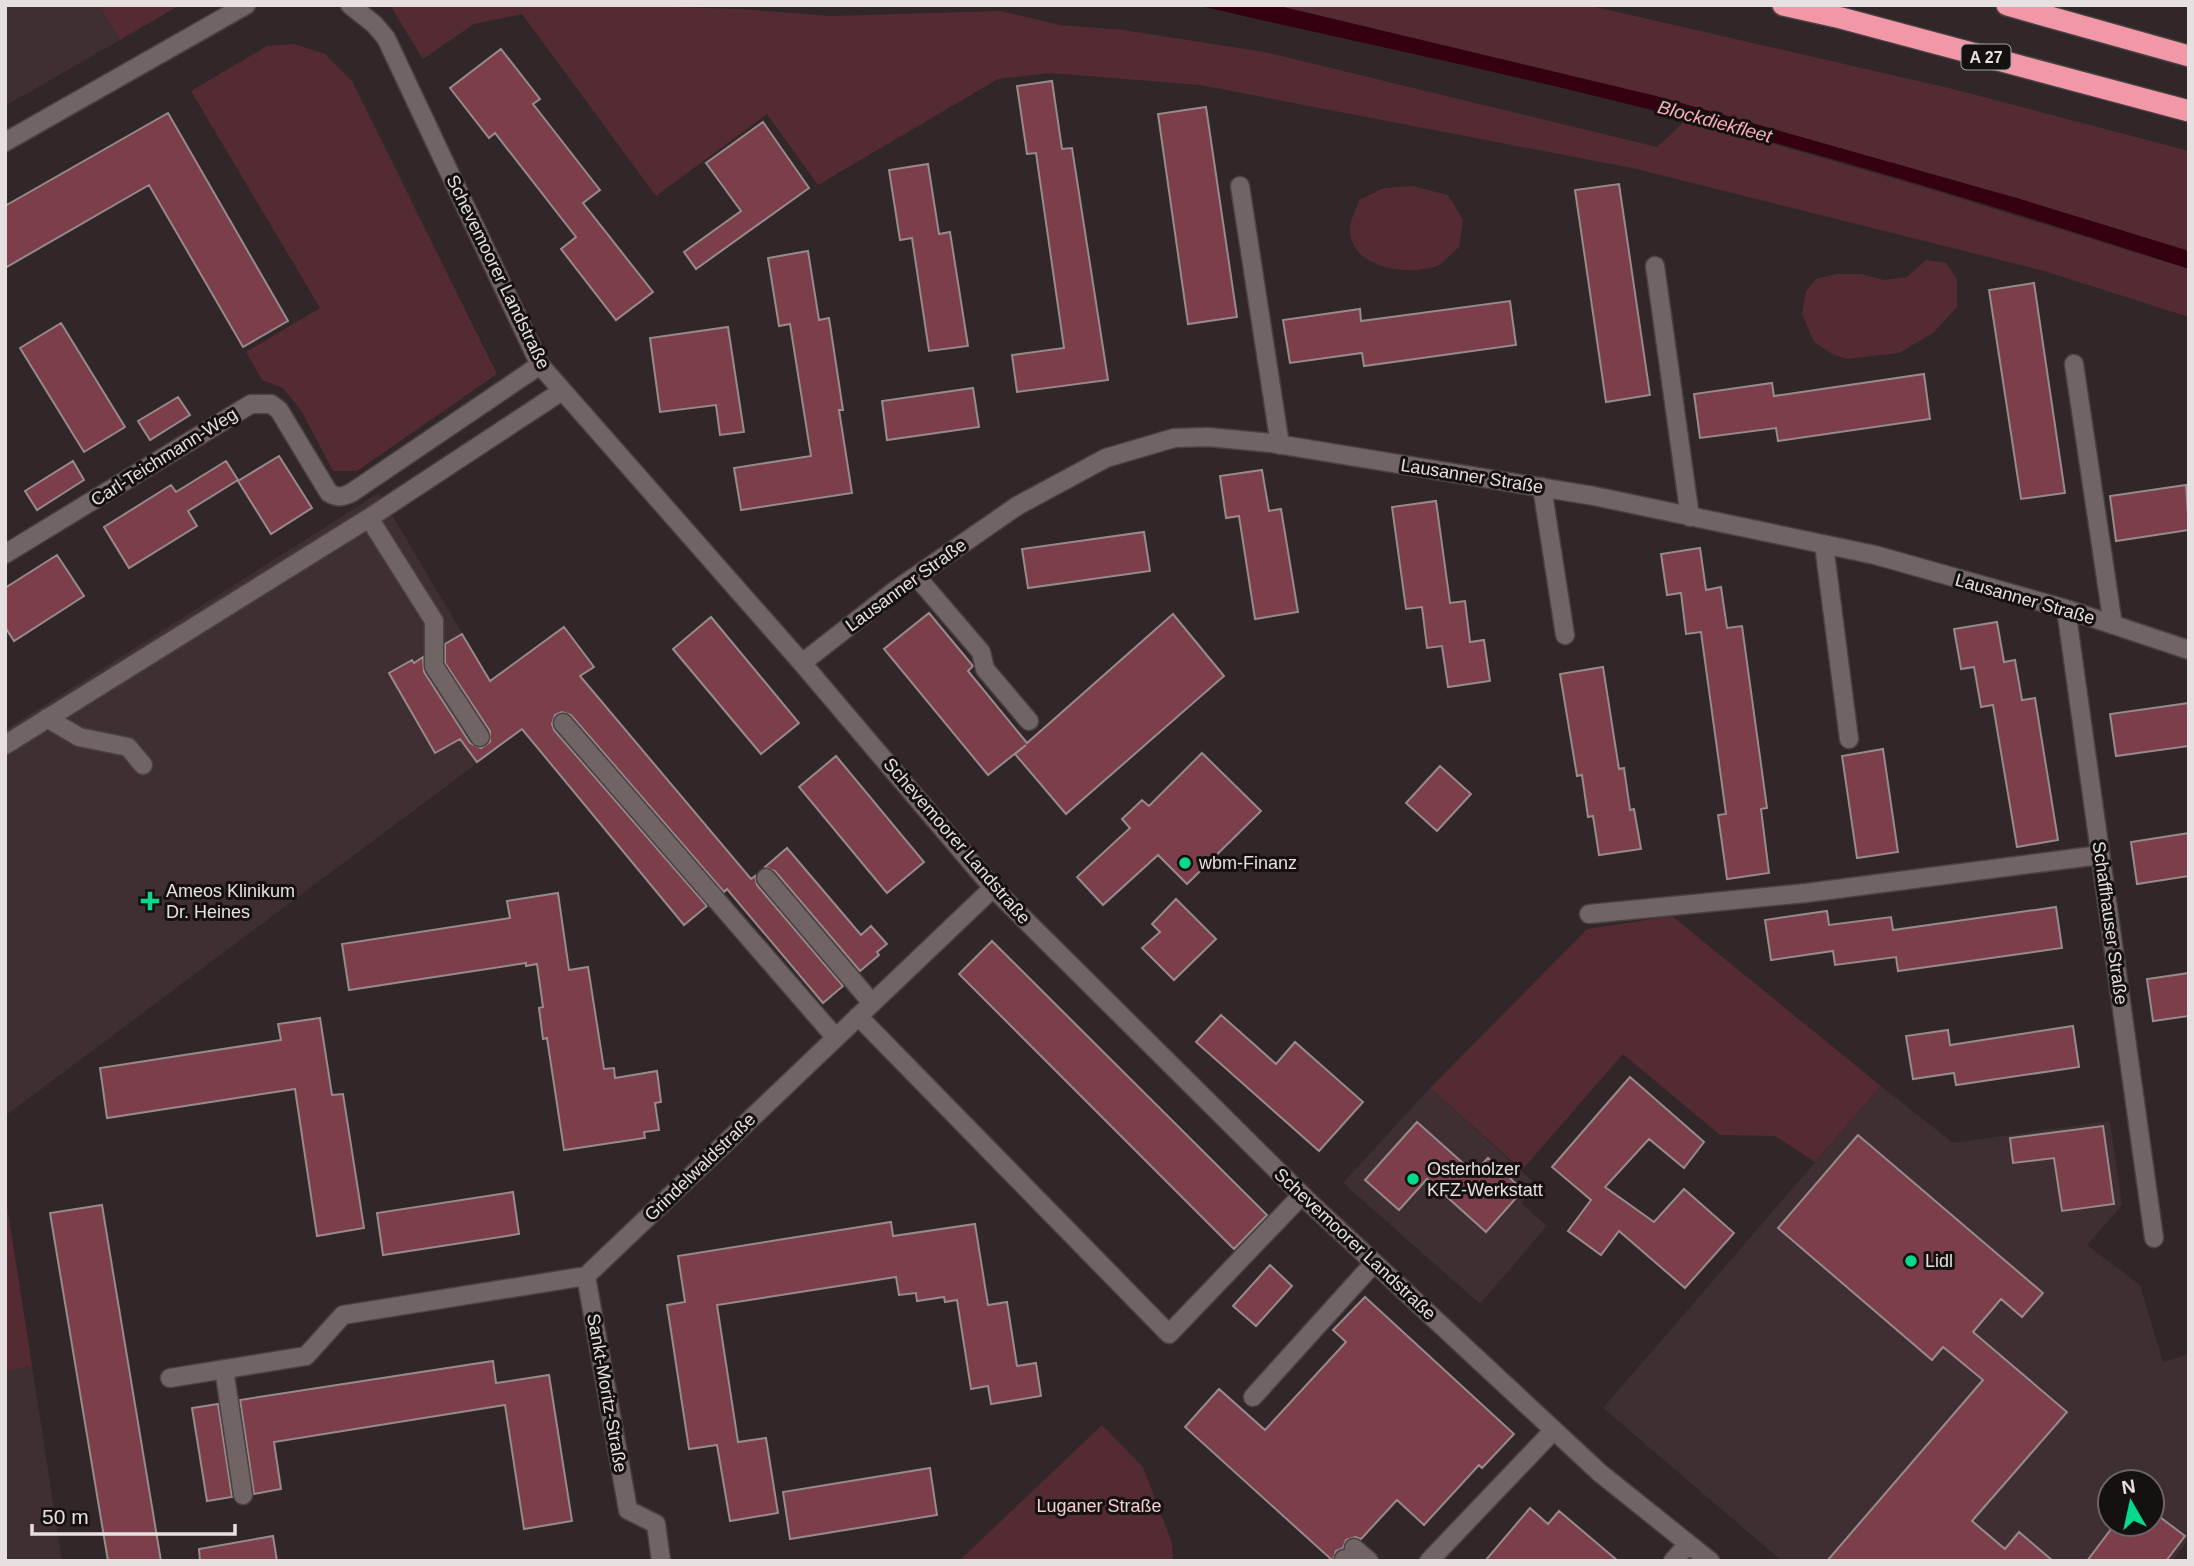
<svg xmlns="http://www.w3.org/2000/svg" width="2194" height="1566" font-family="Arial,sans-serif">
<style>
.built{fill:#3f2f32;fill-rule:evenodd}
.green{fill:#542b33}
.water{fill:#35000f}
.building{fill:#7c3e4a;stroke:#978a8b;stroke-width:2}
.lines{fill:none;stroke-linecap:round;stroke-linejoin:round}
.minor-casing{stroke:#4a4143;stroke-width:21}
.highway-casing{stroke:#4a4143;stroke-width:24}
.minor{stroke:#706465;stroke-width:18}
.highway{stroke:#f297a7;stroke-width:21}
.poi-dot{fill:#05d98b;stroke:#161111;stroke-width:2.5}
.labels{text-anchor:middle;stroke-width:6;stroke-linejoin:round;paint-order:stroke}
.shield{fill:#161111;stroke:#a8a2a3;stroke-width:2}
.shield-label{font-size:16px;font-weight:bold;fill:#e7e0e1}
.street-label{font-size:18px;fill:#e7e0e1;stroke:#161111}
.poi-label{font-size:18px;fill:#e7e0e1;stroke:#161111;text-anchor:start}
.park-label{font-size:18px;fill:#f6cdd3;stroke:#161111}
.water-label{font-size:19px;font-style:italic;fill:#fcadba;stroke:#161111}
</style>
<rect width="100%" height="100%" fill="#312628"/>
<!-- built -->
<path class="built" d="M 5,5 L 99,5 L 120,40 L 5,106 Z
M 379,493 L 520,731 L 5,1116 L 5,730 Z
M 1881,1086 L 1953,1143 L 2110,1121 L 2122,1205 L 2087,1245 L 2140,1285 L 2163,1362 L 2189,1354 L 2189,1539 L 2172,1561 L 1782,1561 L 1603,1408 ZM 2110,1482 L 2152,1482 L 2152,1524 L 2110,1524 Z
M 1430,1088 L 1536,1184 L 1521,1203 L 1547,1226 L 1480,1304 L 1343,1183 Z
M 5,1194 L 32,1366 L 62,1561 L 5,1561 Z"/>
<!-- green -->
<path class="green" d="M 99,5 L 180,5 L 120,40 Z
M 390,5 L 610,5 L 740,9 L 831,16 L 1001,11 L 1060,25 L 1123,30 L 1265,52 L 1657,147 L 1687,119 L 1920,186 L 2189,269 L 2189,317 L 2044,271 L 1632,168 L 1200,85 L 1050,73 L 998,79 L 818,185 L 767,114 L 656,196 L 522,14 L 474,24 L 423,59 Z
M 1275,5 L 1587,5 L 1953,89 L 2189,151 L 2189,251 L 2020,199 L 1656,96 Z
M 294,44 L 325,54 L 352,81 L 497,374 L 357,471 L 333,471 L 301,410 L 283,388 L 262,380 L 246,352 L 320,308 L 191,91 L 267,46 Z
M 1412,186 L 1448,195 L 1463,220 L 1459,247 C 1452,253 1442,265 1434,267 C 1404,276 1347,267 1350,226 C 1351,218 1357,208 1359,200 L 1384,188 Z
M 1926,260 L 1946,263 L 1957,279 L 1957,307 L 1933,333 L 1899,353 L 1847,359 L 1832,354 L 1814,342 L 1802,314 L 1806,291 L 1816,279 L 1837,274 L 1861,274 L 1884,280 L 1907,277 Z
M 1672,916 L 1881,1086 L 1815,1162 L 1775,1136 L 1720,1135 L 1623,1054 L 1522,1170 L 1430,1088 L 1587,929 Z
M 5,1194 L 32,1366 L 5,1371 Z
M 1102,1425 L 1143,1467 L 1172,1543 L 1173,1561 L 959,1561 Z"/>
<!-- water -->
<path class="water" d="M 1196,5 L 1275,5 L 1656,96 L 2020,199 L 2189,251 L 2189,269 C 2024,215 1854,163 1686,119 C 1524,76 1359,43 1196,5 Z"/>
<!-- building -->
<path class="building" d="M 501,49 L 540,99 L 533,104 L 600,190 L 583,203 L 653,292 L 616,320 L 561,249 L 576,237 L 495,133 L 489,138 L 450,88 Z
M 1052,81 L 1062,149 L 1072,148 L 1108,380 L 1017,392 L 1012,355 L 1064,348 L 1036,153 L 1027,154 L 1017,86 Z
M 1206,107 L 1237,317 L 1188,324 L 1158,114 Z
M 168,113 L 288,321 L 243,347 L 149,185 L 5,268 L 5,206 Z
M 763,122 L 809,188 L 696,269 L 684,252 L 741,211 L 706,163 Z
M 928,164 L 939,234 L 950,232 L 968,346 L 929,351 L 912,238 L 900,240 L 889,170 Z
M 1619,184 L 1650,395 L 1606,402 L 1575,190 Z
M 808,251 L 819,320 L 829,318 L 843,410 L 839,410 L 852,493 L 741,510 L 734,468 L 811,456 L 790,324 L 779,326 L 768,258 Z
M 2034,283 L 2065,493 L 2021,499 L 1989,290 Z
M 1510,301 L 1516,345 L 1364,366 L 1362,353 L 1290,363 L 1283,320 L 1360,309 L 1361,321 Z
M 61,323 L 125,427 L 84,452 L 20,348 Z
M 728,327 L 744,432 L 720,435 L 716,405 L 660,412 L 650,338 Z
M 1924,374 L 1930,419 L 1778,441 L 1776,428 L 1700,438 L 1694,394 L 1772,383 L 1774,396 Z
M 973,388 L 979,427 L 887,440 L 882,401 Z
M 178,397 L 190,415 L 150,440 L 138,421 Z
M 279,456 L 312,508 L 271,534 L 238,481 Z
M 73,461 L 84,480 L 37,510 L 25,491 Z
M 226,461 L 238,480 L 188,511 L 197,526 L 129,568 L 104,527 L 171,485 L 176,492 Z
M 1262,470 L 1269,511 L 1281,509 L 1298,612 L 1255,619 L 1239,516 L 1226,518 L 1220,476 Z
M 2186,485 L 2189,530 L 2116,541 L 2110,496 Z
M 1436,501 L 1450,603 L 1465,601 L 1470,642 L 1484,640 L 1490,681 L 1448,687 L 1442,646 L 1427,648 L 1422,607 L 1406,609 L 1392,507 Z
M 1144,532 L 1150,571 L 1028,588 L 1022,549 Z
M 1700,548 L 1706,590 L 1721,587 L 1727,628 L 1742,626 L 1767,808 L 1761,809 L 1769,873 L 1727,879 L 1718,815 L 1726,814 L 1701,632 L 1686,634 L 1681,593 L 1667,595 L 1661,554 Z
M 57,555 L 84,596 L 14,641 L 5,627 L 5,588 Z
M 929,613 L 973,666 L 968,671 L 1027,743 L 1173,614 L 1224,676 L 1066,814 L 1015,754 L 1026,745 L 988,775 L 884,649 Z
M 711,617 L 799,723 L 761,754 L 673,649 Z
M 1997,622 L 2004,662 L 2015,660 L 2022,700 L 2035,698 L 2058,840 L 2017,847 L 1993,705 L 1981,707 L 1974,667 L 1961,669 L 1954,629 Z
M 564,627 L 594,667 L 580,676 L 751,879 L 755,876 L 757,885 L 843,986 L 823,1003 L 727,889 L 724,892 L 571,715 L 562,712 L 555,715 L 552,724 L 554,730 L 707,906 L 684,925 L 522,729 L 477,762 L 460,739 L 435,753 L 389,673 L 412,660 L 414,663 L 423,657 L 424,672 L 470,743 L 481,748 L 490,742 L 490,731 L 445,663 L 445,644 L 462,634 L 490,681 Z
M 1603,667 L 1619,769 L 1624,768 L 1630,810 L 1634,809 L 1641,849 L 1599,855 L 1593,816 L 1588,817 L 1582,775 L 1577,776 L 1560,674 Z
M 2189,703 L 2189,746 L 2116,756 L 2110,714 Z
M 1883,749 L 1898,852 L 1857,858 L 1842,756 Z
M 1202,753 L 1261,811 L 1187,884 L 1158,855 L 1103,905 L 1077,877 L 1130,828 L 1122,819 L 1142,800 L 1149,806 Z
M 836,756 L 924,862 L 887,893 L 799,787 Z
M 1440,766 L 1471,794 L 1437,831 L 1406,803 Z
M 2189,833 L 2189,876 L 2137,884 L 2131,842 Z
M 787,848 L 861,935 L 871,926 L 887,944 L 877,952 L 879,955 L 860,971 L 775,871 L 765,867 Z
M 558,893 L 569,970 L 588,967 L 604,1069 L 614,1068 L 615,1078 L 657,1071 L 661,1102 L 655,1103 L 659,1130 L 644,1132 L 645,1138 L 564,1150 L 547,1038 L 543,1039 L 539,1008 L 543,1007 L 537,964 L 526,966 L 526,963 L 349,990 L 342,944 L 510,918 L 507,901 Z
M 1176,899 L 1216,939 L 1174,980 L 1142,948 L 1160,932 L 1152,924 Z
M 2056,907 L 2062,948 L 1898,971 L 1896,957 L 1835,965 L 1833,951 L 1771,960 L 1765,920 L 1827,911 L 1829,925 L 1891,917 L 1893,930 Z
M 992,941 L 1267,1215 L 1234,1249 L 959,974 Z
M 2189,973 L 2189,1016 L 2153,1021 L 2147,979 Z
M 1221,1015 L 1276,1064 L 1295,1042 L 1363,1102 L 1319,1151 L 1196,1042 Z
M 320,1018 L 332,1095 L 343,1094 L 364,1228 L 317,1236 L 295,1089 L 107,1118 L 100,1068 L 281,1040 L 278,1024 Z
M 2073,1026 L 2079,1067 L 1956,1085 L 1954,1073 L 1913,1079 L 1906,1036 L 1948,1030 L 1950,1045 Z
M 1630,1077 L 1704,1142 L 1684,1168 L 1649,1139 L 1605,1187 L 1654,1222 L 1684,1189 L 1734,1233 L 1685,1288 L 1619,1231 L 1601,1255 L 1568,1231 L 1591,1200 L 1552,1167 Z
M 1417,1122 L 1474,1173 L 1488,1158 L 1523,1190 L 1486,1232 L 1427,1179 L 1399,1210 L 1365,1180 Z
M 2103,1126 L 2114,1204 L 2062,1211 L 2054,1158 L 2013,1163 L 2010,1138 Z
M 1858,1135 L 2043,1293 L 2022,1317 L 2001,1299 L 1973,1332 L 2067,1412 L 1972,1521 L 2005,1549 L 2019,1532 L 2053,1561 L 1827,1561 L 1983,1380 L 1943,1347 L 1932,1360 L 1778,1228 Z
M 513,1192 L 519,1234 L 383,1255 L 377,1213 Z
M 102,1205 L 110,1254 L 161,1561 L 108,1561 L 50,1213 Z
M 891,1222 L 893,1236 L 975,1224 L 988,1305 L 1007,1302 L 1017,1366 L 1036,1363 L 1041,1396 L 991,1404 L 988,1386 L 971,1389 L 957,1300 L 945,1302 L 944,1297 L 917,1301 L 916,1293 L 899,1295 L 896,1277 L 717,1305 L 738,1442 L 766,1438 L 778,1513 L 730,1521 L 717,1445 L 689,1449 L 667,1305 L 685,1302 L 678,1256 Z
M 1270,1265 L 1292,1286 L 1256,1326 L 1233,1306 Z
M 1365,1297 L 1514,1434 L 1482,1468 L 1479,1465 L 1424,1525 L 1397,1500 L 1361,1539 L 1355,1537 L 1346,1540 L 1343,1548 L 1336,1551 L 1333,1561 L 1185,1427 L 1219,1389 L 1265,1430 L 1346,1342 L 1333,1330 Z
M 493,1361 L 496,1383 L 549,1375 L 572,1521 L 524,1529 L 505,1405 L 274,1442 L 281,1489 L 254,1494 L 240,1400 Z
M 218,1404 L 232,1497 L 207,1501 L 192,1408 Z
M 930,1468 L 937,1515 L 790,1539 L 783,1492 Z
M 1530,1508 L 1548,1524 L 1559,1511 L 1618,1561 L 1485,1561 Z
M 2152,1511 L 2185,1536 L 2166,1561 L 2087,1561 L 2115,1524 L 2152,1524 Z
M 273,1536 L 277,1561 L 200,1561 L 199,1549 Z"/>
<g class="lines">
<defs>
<path id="minor" d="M 350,5 L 374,24 L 386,38 L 540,365 L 802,663 L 993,888 L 1311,1204 L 1600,1473 L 1710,1561
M 5,142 L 246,5
M 1240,186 L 1280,445
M 1655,266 L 1690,517
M 2074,364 L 2113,625
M 1542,487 L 1565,635
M 369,518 L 562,391
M 1824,545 L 1849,739
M 5,554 L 251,404 L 271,404 L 279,410 L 329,493 C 338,498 342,497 351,493 L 540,365
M 916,576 L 981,652 L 985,669 L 1029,721
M 2066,609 L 2154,1238
M 802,663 L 893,592 L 1017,506 L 1106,458 L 1174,438 L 1208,437 L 1271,443 L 1594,496 L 1875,555 L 2066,609 L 2189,650
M 47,718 L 79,737 L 128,747 L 143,765
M 563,723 L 836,1038
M 5,745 L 369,518 L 434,621 L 434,666 L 480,737
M 766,878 L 872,1003
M 1589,914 L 1806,893 L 2100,855
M 858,1016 L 1169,1334 L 1302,1195
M 586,1276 L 628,1510 L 656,1524 L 661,1561
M 224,1369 L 243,1495
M 170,1378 L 306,1356 L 343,1315 L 586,1276 L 993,888
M 1253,1397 L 1374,1263
M 1354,1548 L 1369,1561
M 1344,1559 L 1346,1561
M 1429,1561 L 1553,1431
M 1673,1561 L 1688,1544"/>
<path id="highway" d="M 1783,5 L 1841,18 L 2189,111
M 2007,5 L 2189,56"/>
</defs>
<!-- minor casing -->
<use href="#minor" class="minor-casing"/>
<!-- highway casing -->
<use href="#highway" class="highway-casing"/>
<!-- minor -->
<use href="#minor" class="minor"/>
<!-- highway -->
<use href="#highway" class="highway"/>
</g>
<!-- markers -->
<g class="poi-dot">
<circle cx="1185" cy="863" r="7"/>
<path d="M146.5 890.5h7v7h7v7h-7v7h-7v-7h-7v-7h7z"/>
<circle cx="1413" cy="1179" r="7"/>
<circle cx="1911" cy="1261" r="7"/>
</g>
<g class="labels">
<!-- shield labels -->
<rect class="shield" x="1961.5" y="44.5" width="49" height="25" rx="5"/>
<g class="shield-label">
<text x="1986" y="63">A 27</text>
</g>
<!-- street labels -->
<g class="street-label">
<text transform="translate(498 272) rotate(64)" y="6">Schevemoorer Landstraße</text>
<text transform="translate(164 457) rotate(-32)" y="6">Carl-Teichmann-Weg</text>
<text transform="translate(1472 476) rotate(9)" y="6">Lausanner Straße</text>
<text transform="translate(906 585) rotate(-36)" y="6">Lausanner Straße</text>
<text transform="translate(2025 599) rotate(16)" y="6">Lausanner Straße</text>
<text transform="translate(957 841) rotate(49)" y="6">Schevemoorer Landstraße</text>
<text transform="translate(2110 923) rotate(82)" y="6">Schaffhauser Straße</text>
<text transform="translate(700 1167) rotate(-44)" y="6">Grindelwaldstraße</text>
<text transform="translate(1355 1244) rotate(43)" y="6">Schevemoorer Landstraße</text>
<text transform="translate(607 1393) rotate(80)" y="6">Sankt-Moritz-Straße</text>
</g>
<!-- poi labels -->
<g class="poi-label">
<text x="1199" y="869">wbm-Finanz</text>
<text x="166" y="897">Ameos Klinikum<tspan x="166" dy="21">Dr. Heines</tspan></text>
<text x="1427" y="1175">Osterholzer<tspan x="1427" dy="21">KFZ-Werkstatt</tspan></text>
<text x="1925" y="1267">Lidl</text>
</g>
<!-- park labels -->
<g class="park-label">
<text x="1099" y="1512">Luganer Straße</text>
</g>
<!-- water labels -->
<g class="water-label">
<text transform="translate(1715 121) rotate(15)" y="7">Blockdiekfleet</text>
</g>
</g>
<!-- border -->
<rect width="2194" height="1566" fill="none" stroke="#e7e0e1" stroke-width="14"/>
<!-- north arrow -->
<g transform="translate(2131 1503) rotate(351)"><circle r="33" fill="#161111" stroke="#6a6464" stroke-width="2"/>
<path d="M0-5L12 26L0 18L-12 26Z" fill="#05d98b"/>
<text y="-10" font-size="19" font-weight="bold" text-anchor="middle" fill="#e7e0e1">N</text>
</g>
<!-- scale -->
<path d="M32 1524v10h203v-10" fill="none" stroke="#e7e0e1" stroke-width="3.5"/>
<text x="42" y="1524" font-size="21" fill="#e7e0e1" stroke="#161111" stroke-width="5" paint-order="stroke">50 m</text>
</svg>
